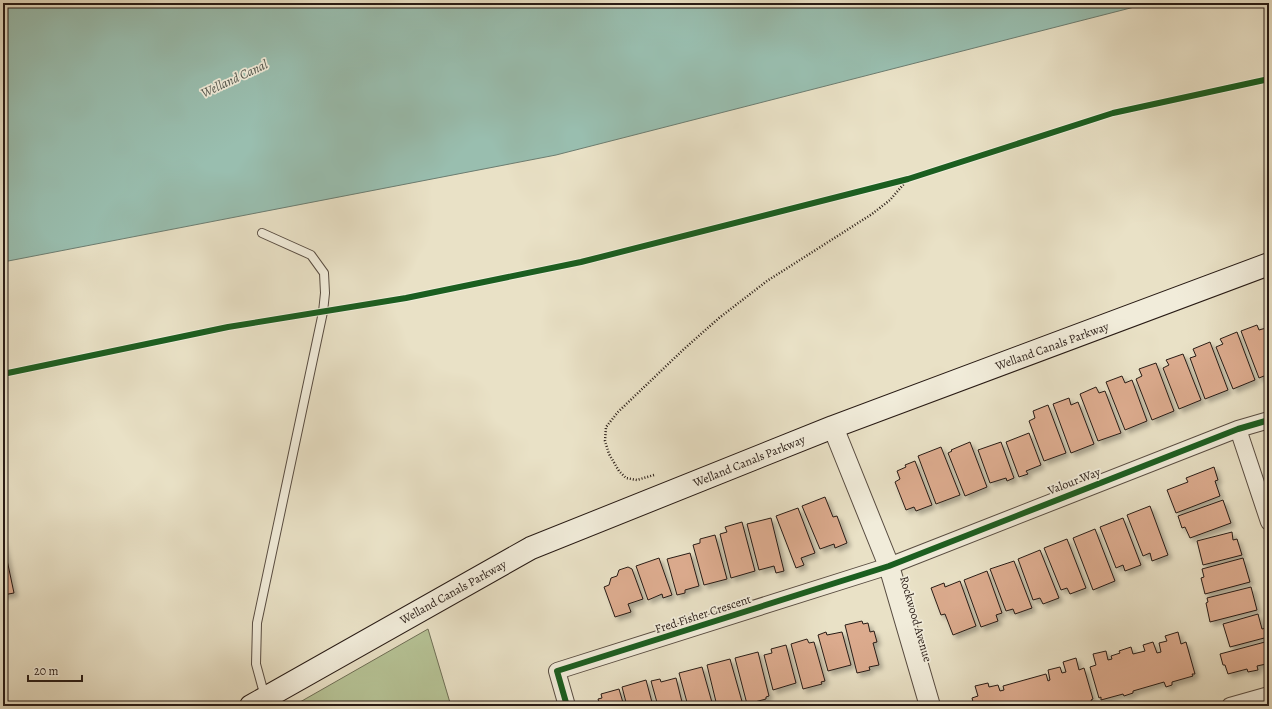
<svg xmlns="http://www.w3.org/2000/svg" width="1272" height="709" font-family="Alegreya,serif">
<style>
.green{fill:#b6c396;stroke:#6f6f56}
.water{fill:#99beaf;stroke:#6c7d71}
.building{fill:#dcab8e;stroke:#281b15;filter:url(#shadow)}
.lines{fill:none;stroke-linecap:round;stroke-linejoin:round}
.service-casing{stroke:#584c41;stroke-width:10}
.minor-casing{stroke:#584c41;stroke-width:18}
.tertiary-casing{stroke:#584c41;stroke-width:22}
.secondary-casing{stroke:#281b15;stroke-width:24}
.path{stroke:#281b15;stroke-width:2.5;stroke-dasharray:1 2;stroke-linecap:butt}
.service{stroke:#f1ecda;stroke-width:8}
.minor{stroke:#f1ecda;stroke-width:16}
.tertiary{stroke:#f1ecda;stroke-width:20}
.secondary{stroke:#f1ecda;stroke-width:22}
.cycleway-casing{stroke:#f1ecda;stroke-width:8}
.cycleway{stroke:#1b5e20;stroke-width:6}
.labels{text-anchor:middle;stroke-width:3.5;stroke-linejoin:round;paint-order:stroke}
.street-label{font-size:12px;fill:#281b15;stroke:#f1ecda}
.water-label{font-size:13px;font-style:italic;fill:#50544b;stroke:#f1ecda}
</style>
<defs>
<filter id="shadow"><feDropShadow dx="3.5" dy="3.5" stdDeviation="2" flood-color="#0004"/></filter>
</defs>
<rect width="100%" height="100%" fill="#e9e1c6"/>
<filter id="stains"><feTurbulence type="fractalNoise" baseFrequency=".005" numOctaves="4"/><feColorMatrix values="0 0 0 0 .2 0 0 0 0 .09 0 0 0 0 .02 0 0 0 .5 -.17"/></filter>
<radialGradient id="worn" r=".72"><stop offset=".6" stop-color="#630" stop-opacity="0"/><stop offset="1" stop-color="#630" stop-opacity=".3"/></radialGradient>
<!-- green -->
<path class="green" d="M 428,629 L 451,706 L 293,706 Z"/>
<!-- water -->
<path class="water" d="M 3,3 L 1150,3 L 556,155 L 3,262 Z"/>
<!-- building -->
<path class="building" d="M 1257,325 L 1259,330 L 1266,328 L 1269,337 L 1269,374 L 1259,378 L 1241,331 Z
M 1237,332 L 1255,380 L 1233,389 L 1216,347 L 1223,344 L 1220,339 Z
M 1210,342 L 1228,390 L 1205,399 L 1190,358 L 1196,356 L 1193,349 Z
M 1183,354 L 1201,400 L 1179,409 L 1163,368 L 1169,365 L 1166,360 Z
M 1156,363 L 1174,411 L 1152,420 L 1136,379 L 1142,376 L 1139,369 Z
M 1122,376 L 1125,383 L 1132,380 L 1147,421 L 1125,430 L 1106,382 Z
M 1096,387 L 1099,393 L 1105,391 L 1121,433 L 1098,441 L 1080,394 Z
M 1069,398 L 1071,405 L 1078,402 L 1094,444 L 1071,453 L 1053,404 Z
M 1048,405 L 1066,453 L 1044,461 L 1029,421 L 1035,418 L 1033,411 Z
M 1029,433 L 1041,465 L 1026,471 L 1028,474 L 1019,477 L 1006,442 Z
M 970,442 L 987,487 L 965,496 L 948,453 L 952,451 L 951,450 Z
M 1001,442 L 1014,478 L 1007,481 L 1006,478 L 990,483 L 978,450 Z
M 941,447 L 960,495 L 936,504 L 918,456 Z
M 915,461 L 932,505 L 916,511 L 914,507 L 906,510 L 895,482 L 900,479 L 897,471 L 906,467 L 905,465 Z
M 1214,467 L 1218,480 L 1215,481 L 1220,496 L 1176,513 L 1167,490 L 1188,482 L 1186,478 Z
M 825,497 L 833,517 L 837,516 L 847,543 L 835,548 L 834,544 L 820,549 L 802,506 Z
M 1223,500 L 1231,523 L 1190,538 L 1185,527 L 1182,528 L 1178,516 Z
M 1150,506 L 1168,555 L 1152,561 L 1150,553 L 1143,556 L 1127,515 Z
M 798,508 L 815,553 L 801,558 L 804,565 L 796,568 L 776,516 Z
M 771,518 L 784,571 L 776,573 L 774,566 L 759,570 L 747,524 Z
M 1123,518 L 1141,565 L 1125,571 L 1123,565 L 1116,568 L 1100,527 Z
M 742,522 L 755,571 L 731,578 L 720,534 L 727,532 L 725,527 Z
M 1095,529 L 1115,581 L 1093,590 L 1073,538 Z
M 1232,532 L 1233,540 L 1237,539 L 1242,555 L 1203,565 L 1197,541 Z
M 715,535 L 727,579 L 704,585 L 693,545 L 700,543 L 700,539 Z
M 1067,539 L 1086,588 L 1070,594 L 1067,588 L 1061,590 L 1044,548 Z
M 3,541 L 14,593 L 3,595 Z
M 1040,550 L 1059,598 L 1043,604 L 1040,598 L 1033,600 L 1018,559 Z
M 690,553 L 699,586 L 685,590 L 685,593 L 677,595 L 667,559 Z
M 659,558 L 672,595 L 663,598 L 662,594 L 648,600 L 636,566 Z
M 1243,558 L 1250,582 L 1205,594 L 1201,578 L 1204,577 L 1202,569 Z
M 1014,561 L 1032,608 L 1015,614 L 1013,609 L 1006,611 L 990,569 Z
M 628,567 L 632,569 L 643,599 L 628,604 L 631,612 L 615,617 L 604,587 L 609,585 L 611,578 L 617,576 L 619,570 Z
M 987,571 L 1002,613 L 996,615 L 998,621 L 981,627 L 964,580 Z
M 960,581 L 976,626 L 953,635 L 945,614 L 941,615 L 931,588 L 944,583 L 945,587 Z
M 1251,587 L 1257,610 L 1210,622 L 1206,603 L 1208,602 L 1207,598 Z
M 1258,614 L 1262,629 L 1266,628 L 1268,637 L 1230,647 L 1223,624 Z
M 862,621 L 863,624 L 868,623 L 870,632 L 874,631 L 877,642 L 873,643 L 879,665 L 869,667 L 870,670 L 857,673 L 845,625 Z
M 826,632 L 827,635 L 842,632 L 851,665 L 828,671 L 818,635 Z
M 1178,632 L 1181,644 L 1186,642 L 1195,674 L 1192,674 L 1193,676 L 1172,682 L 1172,685 L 1166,687 L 1164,682 L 1133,691 L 1133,693 L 1124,696 L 1123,694 L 1101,700 L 1101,697 L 1099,698 L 1090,667 L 1096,665 L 1093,654 L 1106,651 L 1108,660 L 1112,659 L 1111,656 L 1120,653 L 1119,651 L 1131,647 L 1133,654 L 1145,651 L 1143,645 L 1153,642 L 1157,653 L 1161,652 L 1159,643 L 1167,641 L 1165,636 Z
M 807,639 L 809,643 L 814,642 L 825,681 L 821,682 L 822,684 L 803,689 L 791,644 Z
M 1265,642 L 1269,658 L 1269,659 L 1265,660 L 1266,664 L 1257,666 L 1258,670 L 1248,672 L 1247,669 L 1228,674 L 1225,665 L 1223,665 L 1220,654 Z
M 786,645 L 796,683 L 773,690 L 764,655 L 772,653 L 771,649 Z
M 758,652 L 769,696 L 766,697 L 766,699 L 747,704 L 735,658 Z
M 1076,658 L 1079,670 L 1084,668 L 1093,699 L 1091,700 L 1092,704 L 1084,706 L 1084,704 L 1075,706 L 974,706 L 972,698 L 978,696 L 975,686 L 988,683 L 989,687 L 998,685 L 1000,691 L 1004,690 L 1003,686 L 1046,674 L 1048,681 L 1050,680 L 1048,670 L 1060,667 L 1062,673 L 1066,672 L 1063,662 Z
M 730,659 L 743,705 L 717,706 L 707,665 Z
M 702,667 L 713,706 L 688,706 L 679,673 Z
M 676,678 L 683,706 L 658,706 L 651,681 L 660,679 L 661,682 Z
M 646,680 L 653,706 L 627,706 L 622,687 Z
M 619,689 L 624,706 L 600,706 L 598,699 L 602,698 L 601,694 Z"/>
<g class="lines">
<defs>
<path id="service" d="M 262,233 L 311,255 L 324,273 L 325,293 L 323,312 L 257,623 L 256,664 L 265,697"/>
<path id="minor" d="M 1238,429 L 1269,522
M 567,706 L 557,671 L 889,566 L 1238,429 L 1269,420
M 1230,706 L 1269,695"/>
<path id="tertiary" d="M 833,427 L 889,566 L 930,706"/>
<path id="secondary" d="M 251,706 L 531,548 L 833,427 L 1269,264"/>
</defs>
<!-- service casing -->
<use href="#service" class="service-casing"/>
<!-- minor casing -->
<use href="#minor" class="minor-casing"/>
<!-- tertiary casing -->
<use href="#tertiary" class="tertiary-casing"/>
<!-- secondary casing -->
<use href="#secondary" class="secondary-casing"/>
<!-- path -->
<path class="path" d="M 654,475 L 637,480 L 626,478 L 619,471 L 609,454 L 605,441 L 606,427 L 618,412 L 684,349 L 719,318 L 767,281 L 872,214 L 890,200 L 908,179"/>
<!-- service -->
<use href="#service" class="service"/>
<!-- minor -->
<use href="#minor" class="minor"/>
<!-- tertiary -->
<use href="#tertiary" class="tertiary"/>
<!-- secondary -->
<use href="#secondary" class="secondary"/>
<defs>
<path id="cycleway" d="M 3,374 L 228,327 L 406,298 L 581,262 L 908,179 L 1113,113 L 1269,79
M 567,706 L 557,671 L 889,566 L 1238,429 L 1269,420"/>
</defs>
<!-- cycleway casing -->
<use href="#cycleway" class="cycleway-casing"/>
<!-- cycleway -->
<use href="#cycleway" class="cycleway"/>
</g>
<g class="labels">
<!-- street labels -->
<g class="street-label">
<text transform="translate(1052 346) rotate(-20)" y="4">Welland Canals Parkway</text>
<text transform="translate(749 461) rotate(-22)" y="4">Welland Canals Parkway</text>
<text transform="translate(1074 481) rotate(-21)" y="4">Valour Way</text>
<text transform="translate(453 592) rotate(-29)" y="4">Welland Canals Parkway</text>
<text transform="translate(703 614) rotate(-18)" y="4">Fred Fisher Crescent</text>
<text transform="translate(916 619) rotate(74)" y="4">Rockwood Avenue</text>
</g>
<!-- water labels -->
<g class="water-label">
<text transform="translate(234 78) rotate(-25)" y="5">Welland Canal</text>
</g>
</g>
<!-- margin -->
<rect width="1272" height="709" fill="none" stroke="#e9e1c6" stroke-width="16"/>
<rect x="4" y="4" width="1264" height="701" fill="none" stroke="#281b15" stroke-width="2"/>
<rect x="8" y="8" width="1256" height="693" fill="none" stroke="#281b15"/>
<!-- scale -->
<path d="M28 675v6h54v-6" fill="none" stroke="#281b15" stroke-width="2"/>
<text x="34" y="675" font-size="12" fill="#281b15" stroke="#f1ecda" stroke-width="3" paint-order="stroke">20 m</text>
<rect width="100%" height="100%" filter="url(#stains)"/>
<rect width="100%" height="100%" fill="url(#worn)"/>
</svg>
